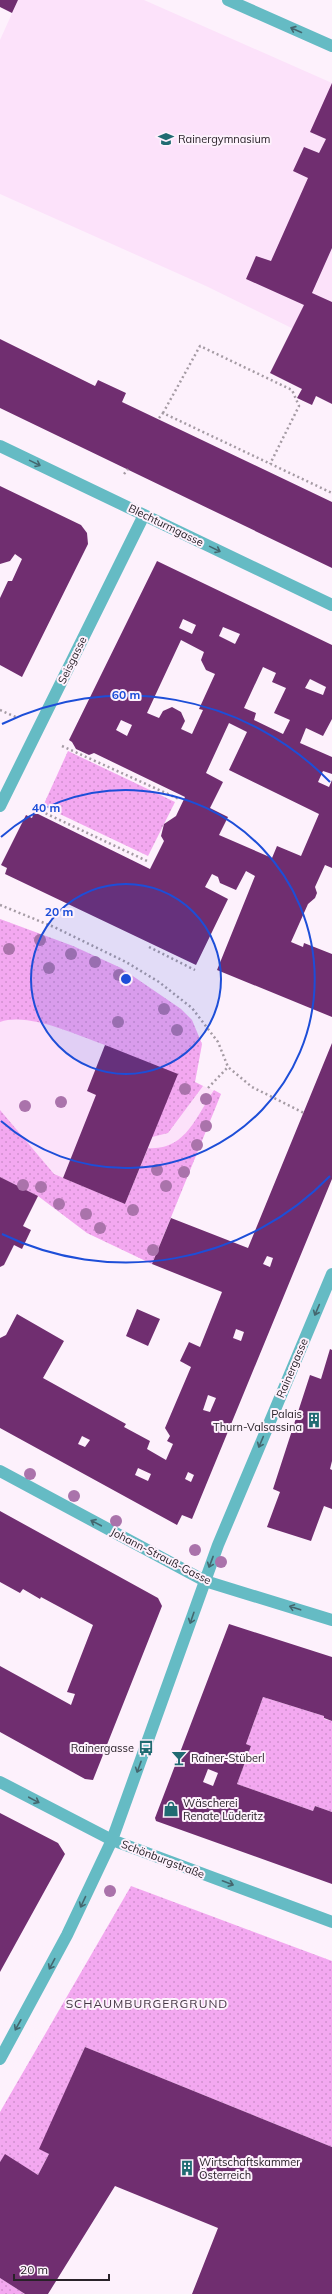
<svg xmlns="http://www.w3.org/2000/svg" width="332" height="2294" font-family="Mulish,sans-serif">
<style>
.built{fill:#fce2fa}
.grass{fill:url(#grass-dots)}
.building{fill:#702e70;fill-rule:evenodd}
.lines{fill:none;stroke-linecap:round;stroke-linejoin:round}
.path{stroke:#a59ba4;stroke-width:2.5;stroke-dasharray:2 3;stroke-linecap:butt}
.street{stroke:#65bbc4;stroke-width:12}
.tree{fill:#aa73ab}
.oneway{stroke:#44676f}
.ring{fill:none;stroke:#1d4ed8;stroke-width:2}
.labels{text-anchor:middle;stroke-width:4;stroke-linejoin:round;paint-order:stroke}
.poi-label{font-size:11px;fill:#292229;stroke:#fdf1fc;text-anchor:start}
.street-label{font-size:11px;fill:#292229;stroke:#fdf1fc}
.neighbourhood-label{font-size:12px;letter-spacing:1px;fill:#443543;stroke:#fdf1fc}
.centre{fill:#1d4ed8;stroke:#fdf1fc;stroke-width:2}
.ring-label{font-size:12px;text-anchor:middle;font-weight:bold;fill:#1d4ed8;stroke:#fdf1fc;stroke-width:4;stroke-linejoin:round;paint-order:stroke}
</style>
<defs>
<pattern id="grass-dots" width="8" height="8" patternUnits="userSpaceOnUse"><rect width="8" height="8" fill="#f3a8f0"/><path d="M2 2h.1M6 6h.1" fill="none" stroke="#d090ce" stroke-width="1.8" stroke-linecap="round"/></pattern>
</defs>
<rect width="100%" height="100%" fill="#fdf1fc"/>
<!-- built -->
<path class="built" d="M 18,0 L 144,0 L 332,83 L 332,348 L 206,286 L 0,194 L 0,40 Z
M 0,919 L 73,946 L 121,968 L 181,1009 L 192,1020 L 202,1044 L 195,1082 L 221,1094 L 152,1264 L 87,1233 L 38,1196 L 0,1177 Z"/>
<!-- grass -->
<path class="grass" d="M 68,751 L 175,802 L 148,856 L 43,806 Z
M 0,919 L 73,946 L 121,968 L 181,1009 L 192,1020 L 202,1044 L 195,1082 L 203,1086 L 168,1133 L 152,1137 L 105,1045 C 76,1035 29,1012 0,1022 Z
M 214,1090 L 221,1094 L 152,1264 L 87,1233 L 38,1196 L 0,1177 L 0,1110 L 54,1174 L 125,1204 L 148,1148 C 185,1151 196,1117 214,1090 Z
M 263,1697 L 324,1716 L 324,1719 L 332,1721 L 332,1812 L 315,1806 L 313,1811 L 237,1784 L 251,1746 L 246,1744 Z
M 131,1886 L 332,1961 L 332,2147 L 85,2047 L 40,2149 L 49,2154 L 38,2175 L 5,2155 L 0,2162 L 0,2112 Z
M 0,2278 L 25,2294 L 0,2294 Z"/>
<!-- building -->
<path class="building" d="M 0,0 L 18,0 L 12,13 L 0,7 Z
M 332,83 L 332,248 L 312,293 L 332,302 L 332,404 L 316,396 L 312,405 L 297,398 L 302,389 L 270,373 L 304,305 L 246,279 L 256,256 L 271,261 L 308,178 L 293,171 L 304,147 L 319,153 L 326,139 L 310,132 Z
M 0,339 L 95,386 L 98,380 L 126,393 L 122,402 L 332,502 L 332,568 L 0,408 Z
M 0,486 L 81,525 L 87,533 L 88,544 L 22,677 L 0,665 L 0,598 L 8,581 L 12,581 L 22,559 L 15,554 L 10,561 L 0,564 Z
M 157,561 L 332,645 L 332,719 L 323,736 L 306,728 L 300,743 L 332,757 L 332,774 L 323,771 L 318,782 L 329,787 L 332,780 L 332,868 L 325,865 L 315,887 L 317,893 L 315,898 L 308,904 L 291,942 L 303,947 L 304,943 L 332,954 L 332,1017 L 217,970 L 255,876 L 246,871 L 236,890 L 220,883 L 218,877 L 212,874 L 205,887 L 228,899 L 196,965 L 5,874 L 7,868 L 1,865 L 26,815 L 32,818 L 34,812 L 150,869 L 164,841 L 161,836 L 164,824 L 176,816 L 185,797 L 94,753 L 89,755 L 76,749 L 72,742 L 69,740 ZM 183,619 L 196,625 L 192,634 L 179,628 ZM 223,627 L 240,634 L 235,644 L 219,636 ZM 181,640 L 204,652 L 201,660 L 206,670 L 215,674 L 199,709 L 203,710 L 192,734 L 181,729 L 185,721 L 181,712 L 172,707 L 163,711 L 159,718 L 147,713 ZM 263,667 L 276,673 L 272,682 L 286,688 L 274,713 L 290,720 L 283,734 L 254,720 L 256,713 L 244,708 ZM 310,679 L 326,687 L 323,695 L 305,688 ZM 121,720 L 132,725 L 127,736 L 116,730 ZM 229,723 L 247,732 L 229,770 L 319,814 L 301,856 L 277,846 L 272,858 L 219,835 L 228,817 L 210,808 L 223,782 L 206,773 Z
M 332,1043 L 332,1179 L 192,1519 L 182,1515 L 177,1525 L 0,1428 L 0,1338 L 6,1335 L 17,1314 L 64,1341 L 43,1378 L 126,1424 L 124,1427 L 150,1441 L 147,1449 L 166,1460 L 173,1444 L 167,1441 L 170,1436 L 165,1428 L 191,1367 L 180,1361 L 189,1342 L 200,1347 L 222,1292 L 152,1264 L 171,1218 L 248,1248 ZM 267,1256 L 273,1258 L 270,1267 L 263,1264 ZM 236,1329 L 244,1332 L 241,1341 L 233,1338 ZM 208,1395 L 216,1398 L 210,1412 L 203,1410 ZM 82,1436 L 90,1440 L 85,1447 L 78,1444 ZM 138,1468 L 151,1474 L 148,1481 L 135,1475 ZM 188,1472 L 194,1475 L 191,1482 L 185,1479 Z
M 105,1045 L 178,1074 L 125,1204 L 63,1178 L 96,1095 L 87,1091 Z
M 0,1177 L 38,1196 L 23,1226 L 31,1230 L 22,1249 L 14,1245 L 4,1265 L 0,1267 Z
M 137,1309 L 160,1319 L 148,1346 L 126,1336 Z
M 330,1349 L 332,1350 L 332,1461 L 330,1469 L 332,1470 L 332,1509 L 324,1506 L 311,1541 L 267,1527 L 280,1492 L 273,1489 L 310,1375 L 321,1379 Z
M 0,1511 L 158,1598 L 162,1606 L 93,1780 L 85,1779 L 0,1732 L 0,1666 L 71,1705 L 75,1694 L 67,1692 L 93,1625 L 41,1597 L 40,1599 L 23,1589 L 20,1593 L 0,1582 Z
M 229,1624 L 332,1657 L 332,1721 L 324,1718 L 324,1716 L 263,1697 L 246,1744 L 251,1746 L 237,1784 L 313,1811 L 315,1806 L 332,1812 L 332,1884 L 156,1821 L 155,1818 ZM 208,1769 L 218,1773 L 213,1786 L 203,1782 Z
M 0,1813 L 58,1843 L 65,1854 L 0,1972 Z
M 85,2047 L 332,2147 L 332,2294 L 192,2294 L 218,2228 L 115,2186 L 48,2294 L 25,2294 L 0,2278 L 0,2162 L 5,2154 L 38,2175 L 49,2154 L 39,2149 Z"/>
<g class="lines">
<!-- path -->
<path class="path" d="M 163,413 L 200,346 L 292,390 L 299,406 L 270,464
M 159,418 L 163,413 L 332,493
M 124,474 L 128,469
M 0,710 L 18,718
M 62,746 L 179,799
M 32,807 L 147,861
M 0,905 L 54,927 L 126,962 L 159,982 L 192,1008 L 218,1042 L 228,1067 L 252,1087 L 304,1113
M 149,947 L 195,970
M 208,1088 L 228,1067"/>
<!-- street -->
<path class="street" d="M 228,0 L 332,46
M 0,446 L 332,605
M 0,806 L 144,515
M 0,1471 L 205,1581 L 332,1620
M 0,1782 L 112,1840 L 332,1922
M 0,2059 L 67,1935 L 112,1840 L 218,1545 L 332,1274"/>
</g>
<!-- trees -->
<g class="tree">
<circle cx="40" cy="940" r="6"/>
<circle cx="9" cy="949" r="6"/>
<circle cx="71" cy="954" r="6"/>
<circle cx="95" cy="962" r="6"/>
<circle cx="49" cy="968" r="6"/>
<circle cx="119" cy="975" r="6"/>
<circle cx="164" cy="1009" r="6"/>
<circle cx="118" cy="1022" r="6"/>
<circle cx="177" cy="1030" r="6"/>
<circle cx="185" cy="1089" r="6"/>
<circle cx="206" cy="1099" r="6"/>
<circle cx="61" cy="1102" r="6"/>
<circle cx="25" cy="1106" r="6"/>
<circle cx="206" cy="1126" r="6"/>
<circle cx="197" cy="1145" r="6"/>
<circle cx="157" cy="1170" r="6"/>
<circle cx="184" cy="1172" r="6"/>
<circle cx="23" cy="1185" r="6"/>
<circle cx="166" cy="1186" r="6"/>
<circle cx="41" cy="1187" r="6"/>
<circle cx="59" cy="1204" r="6"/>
<circle cx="133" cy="1210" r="6"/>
<circle cx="86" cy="1214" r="6"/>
<circle cx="100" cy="1228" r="6"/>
<circle cx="153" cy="1250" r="6"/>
<circle cx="30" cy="1474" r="6"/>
<circle cx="74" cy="1496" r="6"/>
<circle cx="116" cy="1521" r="6"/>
<circle cx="195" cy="1550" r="6"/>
<circle cx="221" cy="1562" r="6"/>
<circle cx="110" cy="1891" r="6"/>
</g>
<!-- one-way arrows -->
<defs><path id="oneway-shaft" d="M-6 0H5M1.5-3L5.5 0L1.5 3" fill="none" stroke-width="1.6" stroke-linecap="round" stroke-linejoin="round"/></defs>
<g class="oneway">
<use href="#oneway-shaft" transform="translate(296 30) rotate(-156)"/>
<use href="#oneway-shaft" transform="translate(35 463) rotate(26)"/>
<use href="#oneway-shaft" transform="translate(215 549) rotate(26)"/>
<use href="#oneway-shaft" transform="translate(317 1310) rotate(113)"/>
<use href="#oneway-shaft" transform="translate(261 1442) rotate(113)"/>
<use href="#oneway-shaft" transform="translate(96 1523) rotate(-152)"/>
<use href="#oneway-shaft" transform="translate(211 1562) rotate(111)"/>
<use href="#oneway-shaft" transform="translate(295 1608) rotate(-162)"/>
<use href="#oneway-shaft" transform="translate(192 1618) rotate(109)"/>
<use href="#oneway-shaft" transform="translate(139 1767) rotate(110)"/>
<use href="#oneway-shaft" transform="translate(34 1800) rotate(28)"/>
<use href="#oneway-shaft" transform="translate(228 1883) rotate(21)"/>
<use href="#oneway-shaft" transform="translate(83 1902) rotate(115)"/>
<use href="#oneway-shaft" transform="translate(52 1964) rotate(118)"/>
<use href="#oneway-shaft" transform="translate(18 2025) rotate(119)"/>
</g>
<!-- distance rings -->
<circle cx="126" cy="979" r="95" fill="#1d4ed8" fill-opacity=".12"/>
<g class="ring">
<circle cx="126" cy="979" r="95"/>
<path d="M1 837A189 189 0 1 1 1 1121"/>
<path d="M330 1176A284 284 0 0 1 2 1234M2 724A284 284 0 0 1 330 782"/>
</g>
<!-- icons -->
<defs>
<symbol id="school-bare" viewBox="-9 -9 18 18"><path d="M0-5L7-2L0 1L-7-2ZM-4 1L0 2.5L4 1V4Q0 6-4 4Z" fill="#206b72" stroke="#fdf1fc" stroke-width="2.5" paint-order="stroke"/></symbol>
<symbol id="building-bare" viewBox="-9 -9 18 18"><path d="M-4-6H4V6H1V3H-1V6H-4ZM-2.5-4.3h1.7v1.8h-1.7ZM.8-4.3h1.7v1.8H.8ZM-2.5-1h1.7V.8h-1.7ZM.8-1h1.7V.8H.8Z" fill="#206b72" stroke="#fdf1fc" stroke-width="2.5" paint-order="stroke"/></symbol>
<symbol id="bus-bare" viewBox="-9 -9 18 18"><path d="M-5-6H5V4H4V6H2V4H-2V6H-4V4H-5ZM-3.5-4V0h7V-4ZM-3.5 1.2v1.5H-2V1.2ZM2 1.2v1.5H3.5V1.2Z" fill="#206b72" stroke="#fdf1fc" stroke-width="2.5" paint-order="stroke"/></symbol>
<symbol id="bar-bare" viewBox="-9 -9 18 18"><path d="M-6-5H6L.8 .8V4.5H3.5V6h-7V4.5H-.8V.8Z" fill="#206b72" stroke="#fdf1fc" stroke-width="2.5" paint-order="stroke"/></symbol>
<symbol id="shop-bare" viewBox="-9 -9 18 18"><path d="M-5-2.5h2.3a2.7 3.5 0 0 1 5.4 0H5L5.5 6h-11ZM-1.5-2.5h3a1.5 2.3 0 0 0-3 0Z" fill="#206b72" stroke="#fdf1fc" stroke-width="2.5" paint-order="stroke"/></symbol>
</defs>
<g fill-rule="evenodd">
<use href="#school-bare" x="155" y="128" width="22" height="22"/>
<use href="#building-bare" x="303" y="1409" width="22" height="22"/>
<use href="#bus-bare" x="135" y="1737" width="22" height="22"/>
<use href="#bar-bare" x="168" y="1747" width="22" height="22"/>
<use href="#shop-bare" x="160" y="1798" width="22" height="22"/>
<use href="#building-bare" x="176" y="2157" width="22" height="22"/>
</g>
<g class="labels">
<!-- poi labels -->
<g class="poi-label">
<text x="178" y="143">Rainergymnasium</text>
<text x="302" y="1418" text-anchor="end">Palais<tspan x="302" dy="13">Thurn-Valsassina</tspan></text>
<text x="134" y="1752" text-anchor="end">Rainergasse</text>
<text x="191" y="1762">Rainer-Stüberl</text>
<text x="183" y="1807">Wäscherei<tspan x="183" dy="13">Renate Lüderitz</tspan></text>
<text x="199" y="2166">Wirtschaftskammer<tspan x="199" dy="13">Österreich</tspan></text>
</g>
<!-- street labels -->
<g class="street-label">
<text transform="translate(166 525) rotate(26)" y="4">Blechturmgasse</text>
<text transform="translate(72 660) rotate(-64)" y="4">Seisgasse</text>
<text transform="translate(292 1368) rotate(-67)" y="4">Rainergasse</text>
<text transform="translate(161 1556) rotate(27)" y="4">Johann-Strauß-Gasse</text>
<text transform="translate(163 1859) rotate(21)" y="4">Schönburgstraße</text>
</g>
<!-- neighbourhood labels -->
<g class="neighbourhood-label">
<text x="147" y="2008">SCHAUMBURGERGRUND</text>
</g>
</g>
<circle cx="126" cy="979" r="6" class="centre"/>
<g class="ring-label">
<text x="126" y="699">60 m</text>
<text x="46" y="812">40 m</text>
<text x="59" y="916">20 m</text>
</g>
<!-- scale -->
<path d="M14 2274v6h95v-6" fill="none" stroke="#292229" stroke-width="2"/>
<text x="20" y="2274" font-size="12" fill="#292229" stroke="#fdf1fc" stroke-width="3" paint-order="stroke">20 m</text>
</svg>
